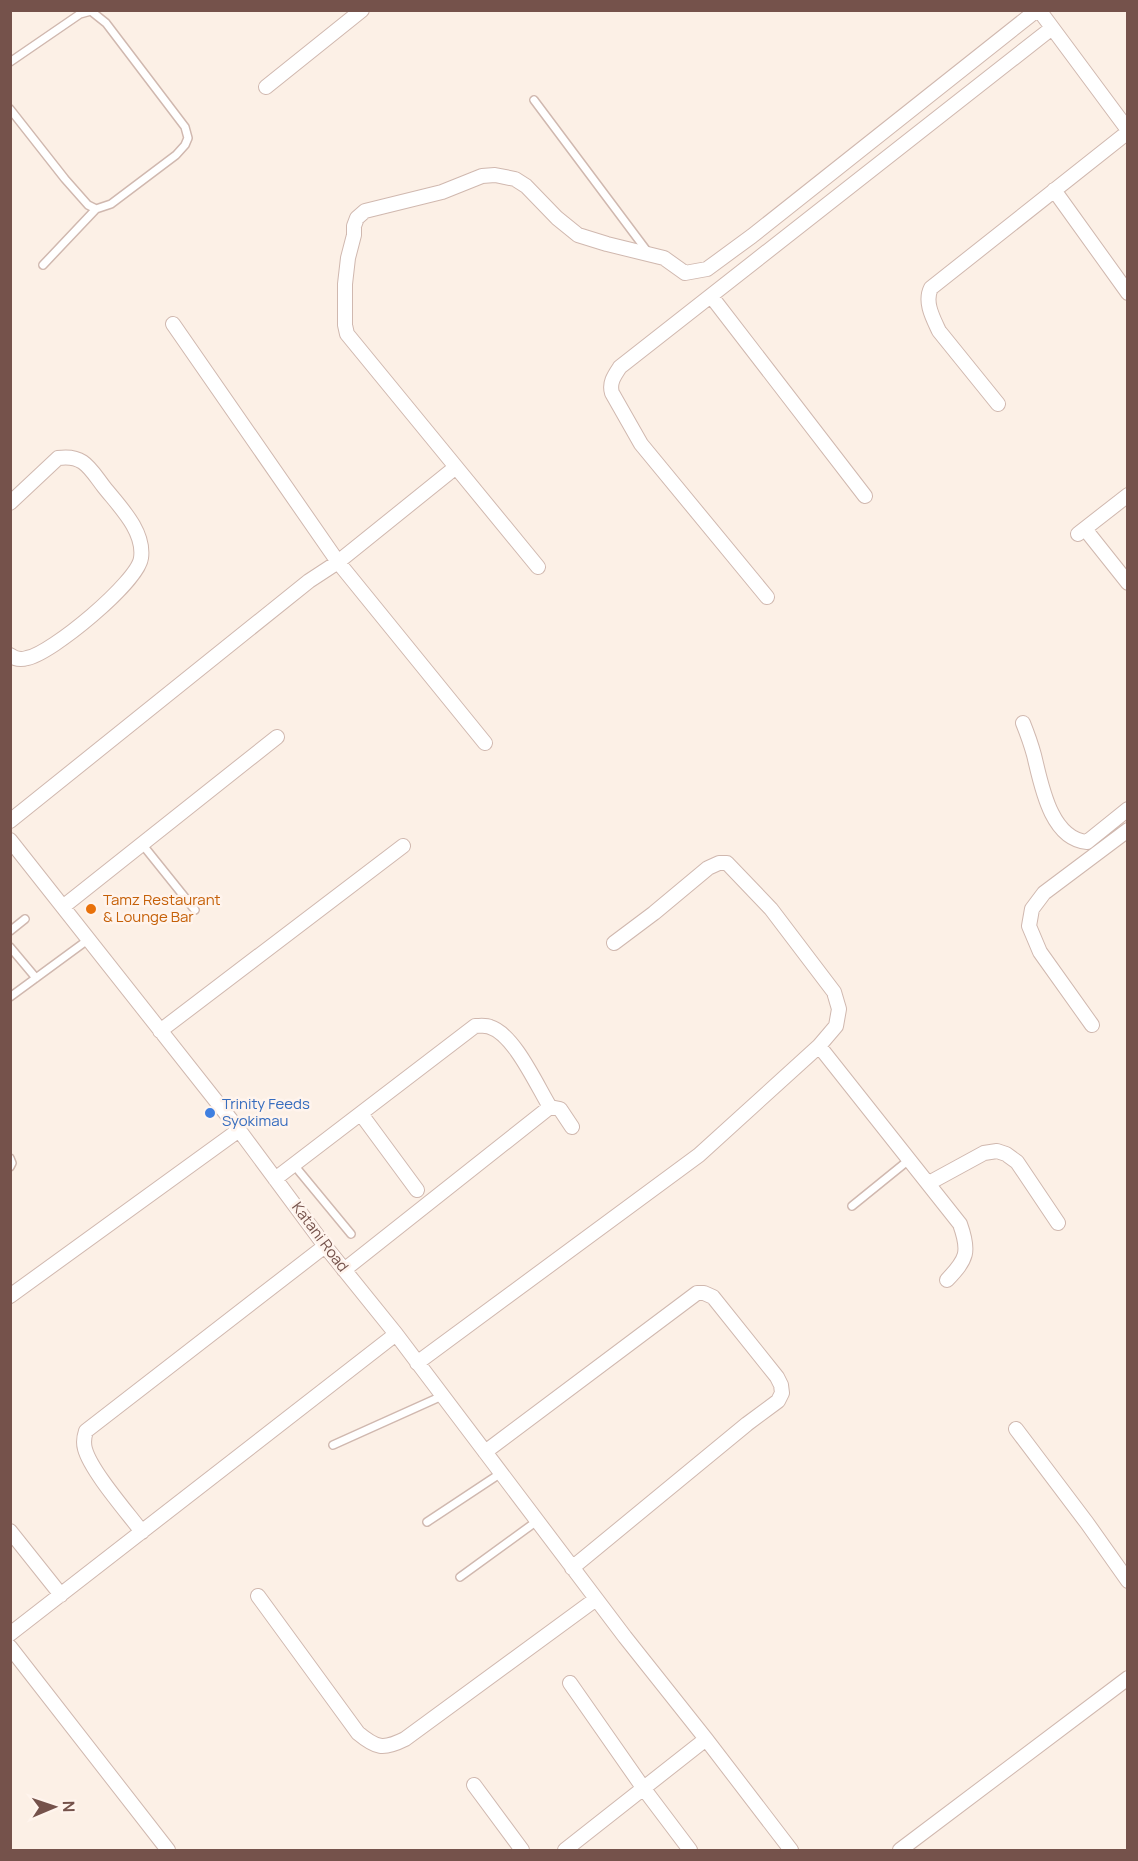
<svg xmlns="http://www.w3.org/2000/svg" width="1138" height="1861" font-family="Manrope,sans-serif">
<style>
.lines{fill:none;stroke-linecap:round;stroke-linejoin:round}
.lane-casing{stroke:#d0b8af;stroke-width:10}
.street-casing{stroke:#d0b8af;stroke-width:16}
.lane{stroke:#fff;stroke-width:7}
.street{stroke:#fff;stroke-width:14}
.food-dot{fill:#e8710a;stroke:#fff4ed;stroke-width:2}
.shop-dot{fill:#3f7fe0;stroke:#fff4ed;stroke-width:2}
.labels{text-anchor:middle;stroke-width:5;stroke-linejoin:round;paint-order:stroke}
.food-label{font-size:15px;fill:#c56008;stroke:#fff4ed;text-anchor:start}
.shop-label{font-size:15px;fill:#366cbe;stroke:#fff4ed;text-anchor:start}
.street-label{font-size:15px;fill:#75524b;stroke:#fff4ed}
</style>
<rect width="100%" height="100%" fill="#fcf0e6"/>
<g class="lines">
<defs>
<path id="lane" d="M 10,62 L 80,14 L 91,11 L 106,23 L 185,127 L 188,138 L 185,145 L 176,155 L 111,204 L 96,209 L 88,205 L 65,179 L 10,109
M 534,100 L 647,251
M 43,265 L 96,209
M 142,844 L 195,910
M 10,931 L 25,919
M 10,947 L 36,978
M 10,997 L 89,939
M 10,1158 L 12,1163 L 10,1167
M 294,1165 L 351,1234
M 852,1206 L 910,1159
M 333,1445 L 442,1396
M 427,1522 L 501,1473
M 460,1577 L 537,1521"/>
<path id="street" d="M 1039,10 L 1128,130
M 266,87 L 362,10
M 1054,190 L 1128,293
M 711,296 L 865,496
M 173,324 L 338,562 L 485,743
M 998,404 L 939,331 C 933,318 924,302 931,288 L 1128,132
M 456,467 L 538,567
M 10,503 L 58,458 C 84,454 90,469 104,487 C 119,506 145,531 141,558 C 138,582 51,654 27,658 C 21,660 15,659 10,655
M 1085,529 L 1128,583
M 1078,534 L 1128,495
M 767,597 L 641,444 L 612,393 C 609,383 614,376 620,367 L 1052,28
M 1023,723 C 1027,733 1031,744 1034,755 C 1041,783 1050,839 1087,842 L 1128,809
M 10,821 L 309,581 L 338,562 L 456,467 L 347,334 L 345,325 L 345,284 L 348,258 L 354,235 L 354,226 L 357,218 L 365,211 L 442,192 L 482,176 L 495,175 L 515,179 L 526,186 L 557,218 L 578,235 L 607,244 L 664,258 L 685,273 L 707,269 L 752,236 L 1037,10
M 10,840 L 239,1130 L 325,1246 L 396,1334 L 625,1637 L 706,1739 L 791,1850
M 64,906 L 277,737
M 1092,1025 L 1040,952 L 1029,926 L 1032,909 L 1044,893 L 1128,830
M 160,1031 L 403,846
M 819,1046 L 960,1224 C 970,1252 967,1259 947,1280
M 361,1114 L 417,1190
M 275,1179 L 475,1026 C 480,1026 486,1025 490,1027 C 514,1034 537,1086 550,1107
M 929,1183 L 984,1153 L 997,1151 L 1006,1154 L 1017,1162 L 1058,1223
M 344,1270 L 550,1107 L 560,1109 L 572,1127
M 10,1296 L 239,1130
M 417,1363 L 699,1155 L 819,1046 L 836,1026 L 839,1009 L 834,992 L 771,909 L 727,863 L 719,863 L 708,868 L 654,913 L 614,943
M 1016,1429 L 1087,1523 L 1128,1581
M 485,1452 L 697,1293 L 704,1293 L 713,1297 L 777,1377 L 781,1385 L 782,1393 L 778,1401 L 747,1424 L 572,1568
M 10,1531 L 61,1595
M 142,1532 C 127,1512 91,1471 85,1449 C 83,1442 84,1437 86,1431 L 325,1246
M 258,1596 L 358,1733 C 376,1748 383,1750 405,1739 L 596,1599
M 10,1634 L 396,1334
M 10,1647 L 168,1850
M 570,1683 L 644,1789 L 690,1850
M 474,1785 L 522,1850
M 565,1850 L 706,1739
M 900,1850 L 1128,1678"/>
</defs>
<!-- lane casing -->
<use href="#lane" class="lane-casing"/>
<!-- street casing -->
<use href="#street" class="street-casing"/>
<!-- lane -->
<use href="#lane" class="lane"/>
<!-- street -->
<use href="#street" class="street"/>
</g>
<!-- markers -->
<circle class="food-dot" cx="91" cy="909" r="6"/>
<circle class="shop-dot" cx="210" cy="1113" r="6"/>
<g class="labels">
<!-- food labels -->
<g class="food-label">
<text x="103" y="905">Tamz Restaurant<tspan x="103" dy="17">&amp; Lounge Bar</tspan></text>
</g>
<!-- shop labels -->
<g class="shop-label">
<text x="222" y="1109">Trinity Feeds<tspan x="222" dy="17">Syokimau</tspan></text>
</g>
<!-- street labels -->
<g class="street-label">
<text transform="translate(320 1237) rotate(53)" y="5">Katani Road</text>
</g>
</g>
<!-- border -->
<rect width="1138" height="1861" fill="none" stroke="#75524b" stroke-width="24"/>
<!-- north arrow -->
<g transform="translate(54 1807) rotate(88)" stroke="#fff4ed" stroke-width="4.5" paint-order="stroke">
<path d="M0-4.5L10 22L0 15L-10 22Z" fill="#75524b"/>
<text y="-9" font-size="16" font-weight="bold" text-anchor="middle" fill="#75524b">N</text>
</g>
</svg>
